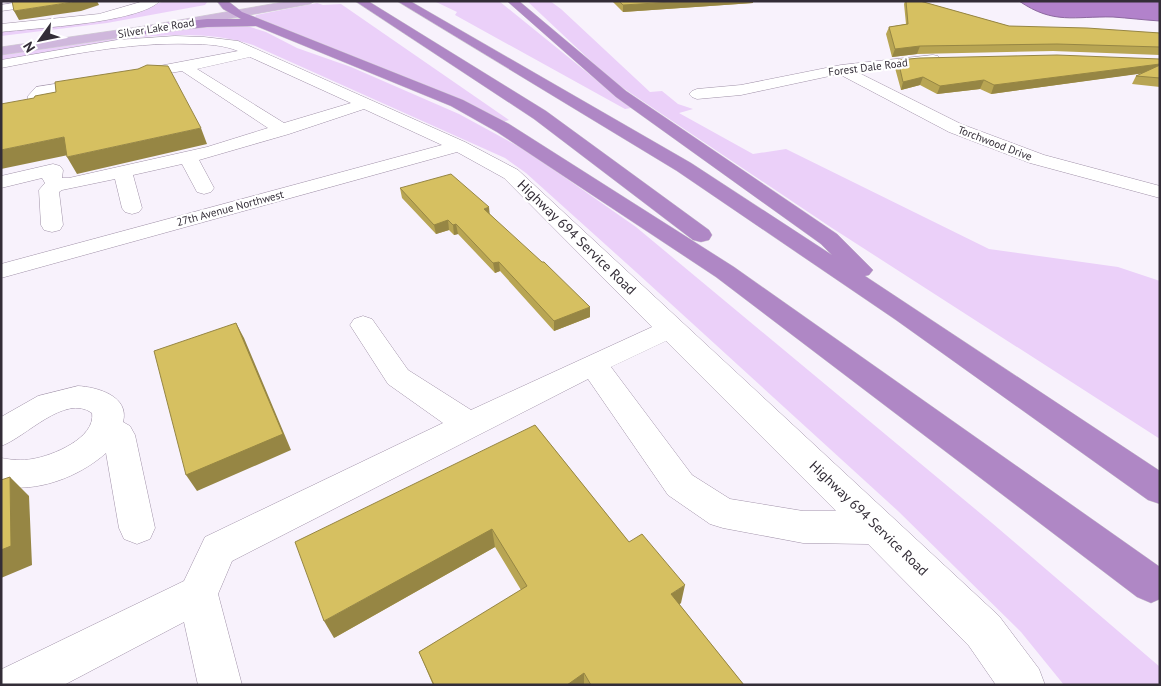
<svg xmlns="http://www.w3.org/2000/svg" width="1161" height="686" font-family="'PT Sans',sans-serif">
<style>
.green{fill:#ebd0f9}
.water{fill:#b282cb;stroke:#8c689f}
.lines{fill:none;stroke-linecap:round;stroke-linejoin:round}
.minor-casing{stroke:#a192a9;stroke-width:1}
.major-casing{stroke:#d2d1d3;stroke-width:1}
.highway-casing{stroke:#d2d1d3;stroke-width:1}
.minor{fill:#fff;fill-rule:evenodd}
.major{fill:#cfb7dc;fill-rule:evenodd}
.highway{fill:#af87c5;fill-rule:evenodd}
.wall{fill:#b8a553}
.shaded-wall{fill:#968644}
.building{fill:#d6c061;stroke:#968644}
.labels{text-anchor:middle;stroke-width:4.5;stroke-linejoin:round;paint-order:stroke}
.far-street-label{font-size:11px;fill:#332d37;stroke:#fff}
.street-label{font-size:14px;fill:#332d37;stroke:#fff}
</style>
<rect width="100%" height="100%" fill="#f8f2fc"/>
<!-- green -->
<path class="green" d="M 164,1 L 208,1 L 205,5 L 107,23 L 1,36 L 1,30 L 148,8 Z
M 434,1 L 499,1 L 631,108 L 625,109 L 455,15 L 457,12 Z
M 527,1 L 550,1 L 561,9 L 650,92 L 662,91 L 678,104 L 693,109 L 679,113 L 753,154 L 786,149 L 989,249 L 1118,267 L 1160,281 L 1160,439 L 832,228 L 611,80 Z
M 317,3 L 323,5 L 341,4 L 509,120 L 502,122 L 419,83 L 255,17 L 256,15 Z
M 201,26 L 247,26 L 266,32 L 297,48 L 351,67 L 459,114 L 527,151 L 636,227 L 992,523 L 1160,667 L 1160,685 L 1064,685 L 1021,632 L 898,511 L 636,272 L 526,173 L 505,158 L 253,45 C 180,20 75,48 1,61 L 1,55 Z"/>
<!-- water -->
<path class="water" d="M 1019,1 L 1160,1 L 1160,21 C 1144,20 1128,18 1113,17 C 1074,16 1054,25 1019,1 Z"/>
<g class="lines">
<defs>
<path id="minor" d="M 26,1 L 57,1 L 52,4 L 1,11 L 1,5 Z
M 144,1 L 160,1 C 138,23 35,28 1,32 L 1,24 L 99,14 Z
M 175,36 L 204,37 L 238,41 L 465,142 L 518,170 L 999,616 L 1039,669 L 1045,685 L 996,685 L 969,646 L 868,544 L 803,543 L 723,528 L 710,524 L 668,495 L 588,379 L 232,561 L 218,594 L 242,685 L 198,685 L 184,622 L 64,685 L 1,685 L 2,669 L 184,581 L 205,537 L 443,423 L 388,384 L 350,325 L 354,319 L 363,316 L 372,319 L 408,370 L 471,410 L 652,327 L 504,178 L 457,152 L 1,278 L 1,264 L 442,145 L 364,109 L 289,134 L 199,160 L 214,188 L 211,192 L 204,194 L 197,192 L 182,164 L 133,175 L 142,208 L 139,212 L 132,214 L 125,212 L 122,208 L 115,179 L 62,190 L 59,192 L 63,225 L 60,230 L 52,232 L 44,230 L 41,225 L 39,190 L 45,183 L 42,178 L 1,188 L 1,176 L 53,164 L 60,166 L 63,170 L 62,178 L 69,178 L 207,147 L 268,128 L 182,71 L 133,79 L 128,78 L 126,75 L 128,72 L 133,71 L 238,51 C 224,45 206,44 190,44 C 126,42 63,56 1,68 L 1,60 L 117,40 ZM 250,57 L 351,103 L 284,123 L 197,69 ZM 666,341 L 836,511 L 803,511 L 730,499 L 692,475 L 611,367 Z
M 933,55 L 938,56 L 940,59 L 938,62 L 857,72 L 961,124 L 1044,155 L 1160,186 L 1160,198 L 1030,163 L 949,132 L 839,74 L 741,95 L 697,99 L 692,97 L 689,94 L 692,91 L 697,89 L 741,85 L 841,65 Z
M 93,78 L 98,79 L 100,82 L 98,85 L 46,94 L 44,96 L 44,108 L 42,111 L 1,120 L 1,110 L 28,105 L 28,96 L 36,87 Z
M 78,386 C 97,387 130,396 123,422 L 130,426 L 135,435 L 155,528 L 150,539 L 137,544 L 124,539 L 119,528 L 106,453 C 79,477 37,493 1,486 L 1,458 C 12,460 22,461 32,459 C 52,456 96,438 92,413 C 65,393 25,438 1,446 L 1,417 L 38,396 Z"/>
<path id="major" d="M 289,1 L 315,1 L 310,4 L 145,34 L 1,55 L 1,47 L 145,26 Z"/>
<path id="highway" d="M 217,1 L 228,1 L 242,12 L 463,100 L 509,124 L 734,267 L 1160,567 L 1160,599 L 1151,603 L 1137,597 L 716,277 L 497,132 L 451,106 L 256,26 L 207,27 L 145,34 L 139,30 L 145,26 L 207,19 L 241,19 L 223,9 Z
M 355,1 L 368,1 L 546,111 L 709,230 L 712,235 L 709,240 L 701,242 L 693,240 L 534,119 Z
M 397,1 L 410,1 L 691,163 L 832,255 L 821,244 L 616,97 L 507,1 L 519,1 L 626,91 L 837,234 L 873,270 L 869,275 L 865,276 L 1160,471 L 1160,504 L 1148,500 L 896,320 L 677,171 Z"/>
</defs>
<!-- minor casing -->
<use href="#minor" class="minor-casing"/>
<!-- major casing -->
<use href="#major" class="major-casing"/>
<!-- highway casing -->
<use href="#highway" class="highway-casing"/>
<!-- minor -->
<use href="#minor" class="minor"/>
<!-- major -->
<use href="#major" class="major"/>
<!-- highway -->
<use href="#highway" class="highway"/>
</g>
<!-- wall -->
<path class="wall" d="M 612,1 L 753,1 L 753,3 L 623,12 Z
M 905,1 L 920,1 L 1009,26 L 1160,33 L 1160,55 L 1053,51 L 917,54 L 892,57 L 886,34 L 889,27 L 906,24 L 904,4 Z
M 1160,59 L 1160,87 L 1132,84 L 1136,76 L 1143,73 L 991,94 L 980,89 L 937,94 L 920,85 L 901,90 L 895,68 L 898,60 Z
M 400,188 L 489,213 L 590,317 L 554,331 L 500,271 L 495,273 L 458,234 L 454,235 L 449,230 L 436,234 L 402,198 Z
M 535,425 L 629,542 L 681,603 L 679,604 L 744,685 L 433,685 L 419,652 L 521,590 L 495,547 L 334,638 Z"/>
<!-- shaded-wall -->
<path class="shaded-wall" d="M 79,1 L 97,1 L 99,5 L 81,11 L 19,20 L 14,11 Z
M 688,1 L 753,1 L 753,3 L 623,12 L 623,5 Z
M 920,46 L 917,54 L 892,57 L 895,49 Z
M 1160,64 L 1160,71 L 991,94 L 994,85 Z
M 923,77 L 920,85 L 901,90 L 903,82 Z
M 984,80 L 980,89 L 937,94 L 940,86 Z
M 201,128 L 207,144 L 77,174 L 67,157 Z
M 64,137 L 73,154 L 1,169 L 1,150 Z
M 489,207 L 490,217 L 484,209 Z
M 448,220 L 449,230 L 436,234 L 434,225 Z
M 456,224 L 458,234 L 454,235 L 453,225 Z
M 499,262 L 500,271 L 495,273 L 493,263 Z
M 590,307 L 590,317 L 554,331 L 554,321 Z
M 236,323 L 244,338 L 291,450 L 197,491 L 186,475 Z
M 10,477 L 29,496 L 32,565 L 1,578 L 1,550 Z
M 492,529 L 495,547 L 334,638 L 324,621 Z
M 685,585 L 681,603 L 668,612 L 671,594 Z
M 584,673 L 584,685 L 567,685 Z"/>
<!-- building -->
<path class="building" d="M 12,1 L 79,1 L 14,11 Z
M 619,1 L 688,1 L 623,5 Z
M 906,1 L 920,1 L 1009,26 L 1087,28 L 1160,33 L 1160,47 L 1057,44 L 920,46 L 895,49 L 889,27 L 908,24 Z
M 1057,55 L 1160,59 L 1160,64 L 994,85 L 984,80 L 940,86 L 923,77 L 903,82 L 898,60 L 920,58 Z
M 147,65 L 168,66 L 201,128 L 67,157 L 64,137 L 1,150 L 1,104 L 34,98 L 35,96 L 56,92 L 55,82 L 138,69 Z
M 1160,65 L 1160,78 L 1136,76 Z
M 451,174 L 489,207 L 484,209 L 542,262 L 544,262 L 590,307 L 554,321 L 499,262 L 493,263 L 456,224 L 453,225 L 448,220 L 434,225 L 400,188 Z
M 236,323 L 283,434 L 186,475 L 154,351 Z
M 535,425 L 629,542 L 642,534 L 685,585 L 671,594 L 744,685 L 591,685 L 584,673 L 567,685 L 434,685 L 419,652 L 527,586 L 492,529 L 324,621 L 295,542 Z
M 10,477 L 11,546 L 1,550 L 1,480 Z"/>
<g class="labels">
<!-- far-street labels -->
<g class="far-street-label">
<text transform="translate(156 28) rotate(-9)" y="4">Silver Lake Road</text>
<text transform="translate(868 67) rotate(-7)" y="4">Forest Dale Road</text>
<text transform="translate(995 143) rotate(21)" y="4">Torchwood Drive</text>
<text transform="translate(230 208) rotate(-15)" y="4">27th Avenue Northwest</text>
</g>
<!-- street labels -->
<g class="street-label">
<text transform="translate(577 237) rotate(44)" y="5">Highway 694 Service Road</text>
<text transform="translate(869 518) rotate(44)" y="5">Highway 694 Service Road</text>
</g>
</g>
<!-- border -->
<rect width="1161" height="686" fill="none" stroke="#332d37" stroke-width="5"/>
<!-- north arrow -->
<g transform="translate(40 40) rotate(237)" stroke="#ffffff" stroke-width="4" paint-order="stroke">
<path d="M0-4L9 19L0 12L-9 19Z" fill="#332d37"/>
<text y="-8" font-size="14" font-weight="bold" text-anchor="middle" fill="#332d37">N</text>
</g>
</svg>
